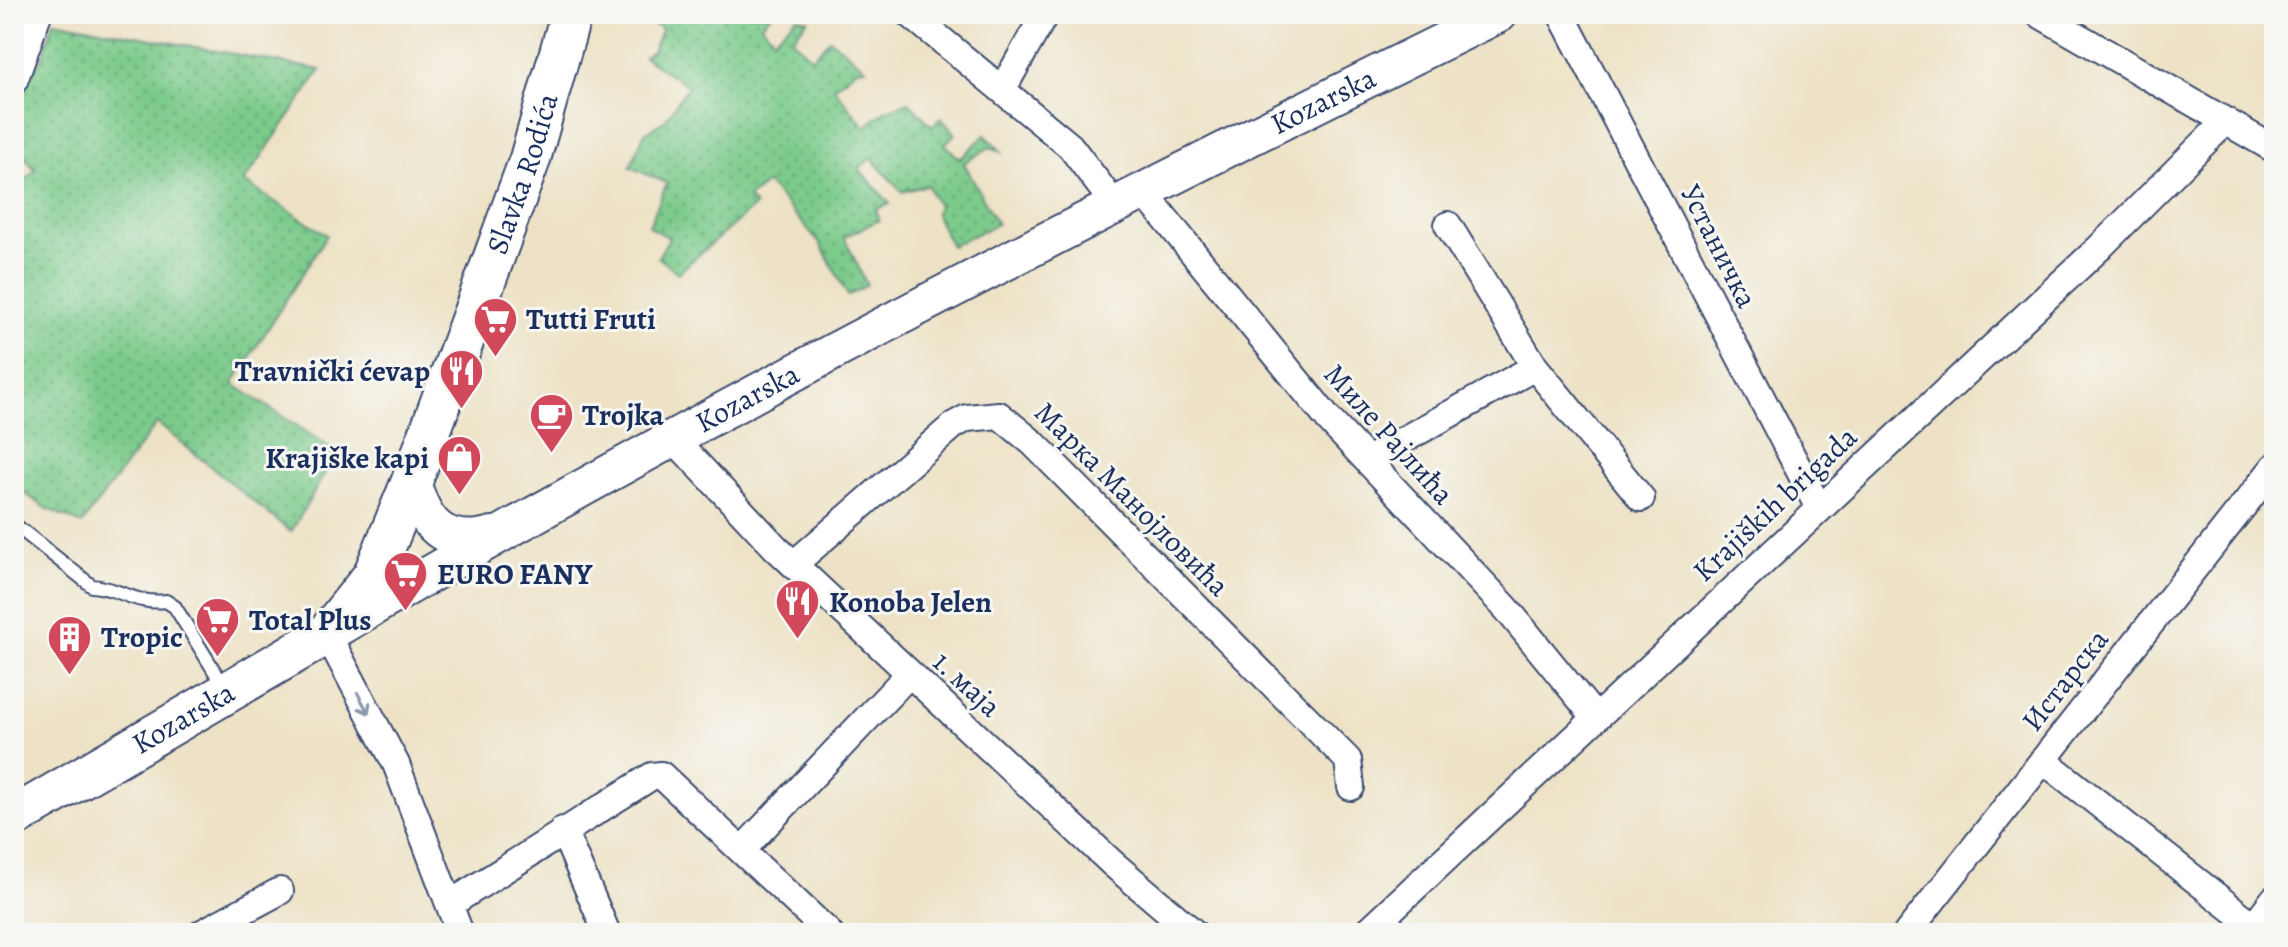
<svg xmlns="http://www.w3.org/2000/svg" width="2288" height="947" font-family="Alegreya,serif">
<style>
.grass{fill:url(#grass-dots);stroke:#4b7d74;stroke-width:2}
.lines{fill:none;stroke-linecap:round;stroke-linejoin:round}
.lane-casing{stroke:#3a4a6d;stroke-width:16}
.street-casing{stroke:#3a4a6d;stroke-width:30}
.secondary-casing{stroke:#3a4a6d;stroke-width:40}
.primary-casing{stroke:#3a4a6d;stroke-width:44}
.lane{stroke:#fff;stroke-width:12}
.street{stroke:#fff;stroke-width:26}
.secondary{stroke:#fff;stroke-width:36}
.primary{stroke:#fff;stroke-width:40}
.oneway{stroke:#8d97ae}
.labels{text-anchor:middle;stroke-width:6;stroke-linejoin:round;paint-order:stroke}
.street-label{font-size:30px;fill:#1b2f5e;stroke:#f6f6f2}
.poi-label{font-size:30px;font-weight:bold;fill:#1b2f5e;stroke:#f6f6f2;text-anchor:start}
</style>
<defs>
<pattern id="grass-dots" width="8" height="8" patternUnits="userSpaceOnUse" patternTransform="scale(2)"><rect width="8" height="8" fill="#7bcb8b"/><path d="M2 2h.1M6 6h.1" fill="none" stroke="#64a575" stroke-width="1.8" stroke-linecap="round"/></pattern>
</defs>
<rect width="100%" height="100%" fill="#f6f6f2"/>
<filter id="ink" filterUnits="userSpaceOnUse"><feTurbulence type="fractalNoise" baseFrequency=".0125" numOctaves="2"/><feDisplacementMap in="SourceGraphic" scale="16" xChannelSelector="R" yChannelSelector="G"/><feConvolveMatrix kernelMatrix="1 2 1 2 8 2 1 2 1" color-interpolation-filters="sRGB"/></filter>
<filter id="wash" filterUnits="userSpaceOnUse"><feTurbulence type="fractalNoise" baseFrequency=".006" numOctaves="4" result="noise"/><feDisplacementMap in="SourceGraphic" scale="32" xChannelSelector="R" yChannelSelector="G"/><feGaussianBlur stdDeviation="1.8" result="paint"/><feColorMatrix in="noise" values="0 0 0 0 0 0 0 0 0 0 0 0 0 0 0 0 0 1.4 0 .05"/><feComposite in="paint" operator="in"/></filter>
<g filter="url(#wash)">
<rect width="100%" height="100%" fill="#ede2c5"/>
<!-- grass -->
<path class="grass" d="M 626,14 L 772,14 L 761,25 L 774,39 L 797,17 L 808,20 L 792,39 L 812,58 L 830,39 L 866,68 L 857,69 L 834,88 L 865,127 L 885,111 L 909,102 L 932,126 L 941,118 L 955,134 L 945,144 L 960,159 L 985,135 L 1003,153 L 990,147 L 964,163 L 997,224 L 951,246 L 935,213 L 938,206 L 927,185 L 902,192 L 871,158 L 859,169 L 890,204 L 876,209 L 879,220 L 844,237 L 867,285 L 848,296 L 820,243 L 767,183 L 748,198 L 755,206 L 678,273 L 658,257 L 669,238 L 649,226 L 667,183 L 630,167 L 644,134 L 665,120 L 688,86 L 644,57 L 653,50 L 662,28 Z
M 54,21 L 321,70 L 244,182 L 327,235 L 233,384 L 337,452 L 291,532 L 157,423 L 82,524 L 46,508 L 14,486 L 14,190 L 36,170 L 14,147 L 14,100 L 43,56 Z"/>
</g>
<g filter="url(#ink)">
<g class="lines">
<defs>
<path id="lane" d="M 14,524 L 92,586 C 121,588 135,605 166,601 L 175,607 L 226,690"/>
<path id="street" d="M 910,14 L 1070,146 L 1114,204
M 1561,14 L 1819,508
M 2039,14 L 2274,149
M 14,81 L 38,14
M 1002,90 L 1045,14
M 1142,190 L 1329,420 L 1506,608 L 1594,716
M 1448,225 L 1535,367 L 1641,498
M 671,436 L 776,548 L 1112,863 L 1194,933
M 1367,460 L 1535,367
M 794,564 L 954,425 L 967,418 L 999,415 L 1033,443 L 1348,760 L 1351,787
M 327,634 L 396,764 L 460,933
M 2043,760 L 2263,933
M 563,830 L 607,933
M 742,850 L 909,674
M 450,904 L 652,776 L 661,775 L 829,933
M 202,933 L 280,891
M 1366,933 L 2098,249 L 2226,121
M 1907,933 L 2274,467
M 2248,933 L 2274,899"/>
<g id="secondary">
<path d="M 412,481 C 424,525 444,548 492,535"/>
<path id="s1" d="M 334,630 C 713,407 1104,208 1499,14"/>
</g>
<g id="primary">
<path id="s2" d="M 14,817 L 327,634 L 373,576 L 412,481 L 530,159 L 571,14"/>
</g>
</defs>
<!-- lane casing -->
<use href="#lane" class="lane-casing"/>
<!-- street casing -->
<use href="#street" class="street-casing"/>
<!-- secondary casing -->
<use href="#secondary" class="secondary-casing"/>
<!-- primary casing -->
<use href="#primary" class="primary-casing"/>
<!-- lane -->
<use href="#lane" class="lane"/>
<!-- street -->
<use href="#street" class="street"/>
<!-- secondary -->
<use href="#secondary" class="secondary"/>
<!-- primary -->
<use href="#primary" class="primary"/>
</g>
<!-- one-way arrows -->
<defs><path id="oneway-shaft" d="M-6 0H5M1.5-3L5.5 0L1.5 3" fill="none" stroke-width="1.6" stroke-linecap="round" stroke-linejoin="round" transform="scale(2)"/></defs>
<use class="oneway" href="#oneway-shaft" transform="translate(363 703) rotate(62)"/>
</g>
<!-- icons -->
<defs>
<symbol id="supermarket-pin" viewBox="-11 -11 22 30"><path d="M0 17L-7.5 6A9.5 9.5 0 1 1 7.5 6Z" fill="#d1495b" stroke="#f6f6f2"/><path d="M-6-5.5h2.5l.6 2H6L4.5 2H-2.5L-4.4-4H-6ZM-1.5 3.2a1.3 1.3 0 1 0 .1 0ZM3 3.2a1.3 1.3 0 1 0 .1 0Z" fill="#fff"/></symbol>
<symbol id="restaurant-pin" viewBox="-11 -11 22 30"><path d="M0 17L-7.5 6A9.5 9.5 0 1 1 7.5 6Z" fill="#d1495b" stroke="#f6f6f2"/><path d="M-5-6h1v4h1v-4h1v4h1v-4h1v5L-1.5 .5V6h-2V.5L-5-1ZM5-6V6H3V1.5H1.5Q1.5-4 5-6Z" fill="#fff"/></symbol>
<symbol id="cafe-pin" viewBox="-11 -11 22 30"><path d="M0 17L-7.5 6A9.5 9.5 0 1 1 7.5 6Z" fill="#d1495b" stroke="#f6f6f2"/><path d="M-5.5-4.5H6V0H3Q3 3.5 0 3.5H-2.5Q-5.5 3.5-5.5 0ZM3-3.2v2h1.7v-2ZM-6 4.5H4V6H-6Z" fill="#fff"/></symbol>
<symbol id="shop-pin" viewBox="-11 -11 22 30"><path d="M0 17L-7.5 6A9.5 9.5 0 1 1 7.5 6Z" fill="#d1495b" stroke="#f6f6f2"/><path d="M-5-2.5h2.3a2.7 3.5 0 0 1 5.4 0H5L5.5 6h-11ZM-1.5-2.5h3a1.5 2.3 0 0 0-3 0Z" fill="#fff"/></symbol>
<symbol id="building-pin" viewBox="-11 -11 22 30"><path d="M0 17L-7.5 6A9.5 9.5 0 1 1 7.5 6Z" fill="#d1495b" stroke="#f6f6f2"/><path d="M-4-6H4V6H1V3H-1V6H-4ZM-2.5-4.3h1.7v1.8h-1.7ZM.8-4.3h1.7v1.8H.8ZM-2.5-1h1.7V.8h-1.7ZM.8-1h1.7V.8H.8Z" fill="#fff"/></symbol>
</defs>
<g fill-rule="evenodd">
<use href="#supermarket-pin" x="470" y="294" width="51" height="69"/>
<use href="#restaurant-pin" x="436" y="346" width="51" height="69"/>
<use href="#cafe-pin" x="526" y="390" width="51" height="69"/>
<use href="#shop-pin" x="434" y="432" width="51" height="69"/>
<use href="#supermarket-pin" x="380" y="548" width="51" height="69"/>
<use href="#restaurant-pin" x="772" y="576" width="51" height="69"/>
<use href="#supermarket-pin" x="192" y="594" width="51" height="69"/>
<use href="#building-pin" x="44" y="612" width="51" height="69"/>
</g>
<g class="labels">
<!-- street labels -->
<g class="street-label">
<text dy="10" stroke="none"><textPath href="#s1" startOffset="1122">Kozarska</textPath></text>
<text dy="10" stroke="none"><textPath href="#s2" startOffset="866">Slavka Rodića</textPath></text>
<text transform="translate(1719 246) rotate(63)" y="10">Устаничка</text>
<text dy="10" stroke="none"><textPath href="#s1" startOffset="474">Kozarska</textPath></text>
<text transform="translate(1389 434) rotate(48)" y="10">Миле Рајлића</text>
<text transform="translate(1132 499) rotate(45)" y="10">Марка Манојловића</text>
<text transform="translate(1775 504) rotate(-43)" y="10">Krajiških brigada</text>
<text transform="translate(2065 680) rotate(-52)" y="10">Истарска</text>
<text transform="translate(967 684) rotate(43)" y="10">1. маја</text>
<text dy="10" stroke="none"><textPath href="#s2" startOffset="196">Kozarska</textPath></text>
</g>
<!-- poi labels -->
<g class="poi-label">
<text x="526" y="329">Tutti Fruti</text>
<text x="430" y="381" text-anchor="end">Travnički ćevap</text>
<text x="582" y="425">Trojka</text>
<text x="429" y="468" text-anchor="end">Krajiške kapi</text>
<text x="437" y="584">EURO FANY</text>
<text x="829" y="612">Konoba Jelen</text>
<text x="249" y="630">Total Plus</text>
<text x="101" y="647">Tropic</text>
</g>
</g>
<!-- margin -->
<rect width="2288" height="947" fill="none" stroke="#f6f6f2" stroke-width="48"/>
</svg>
